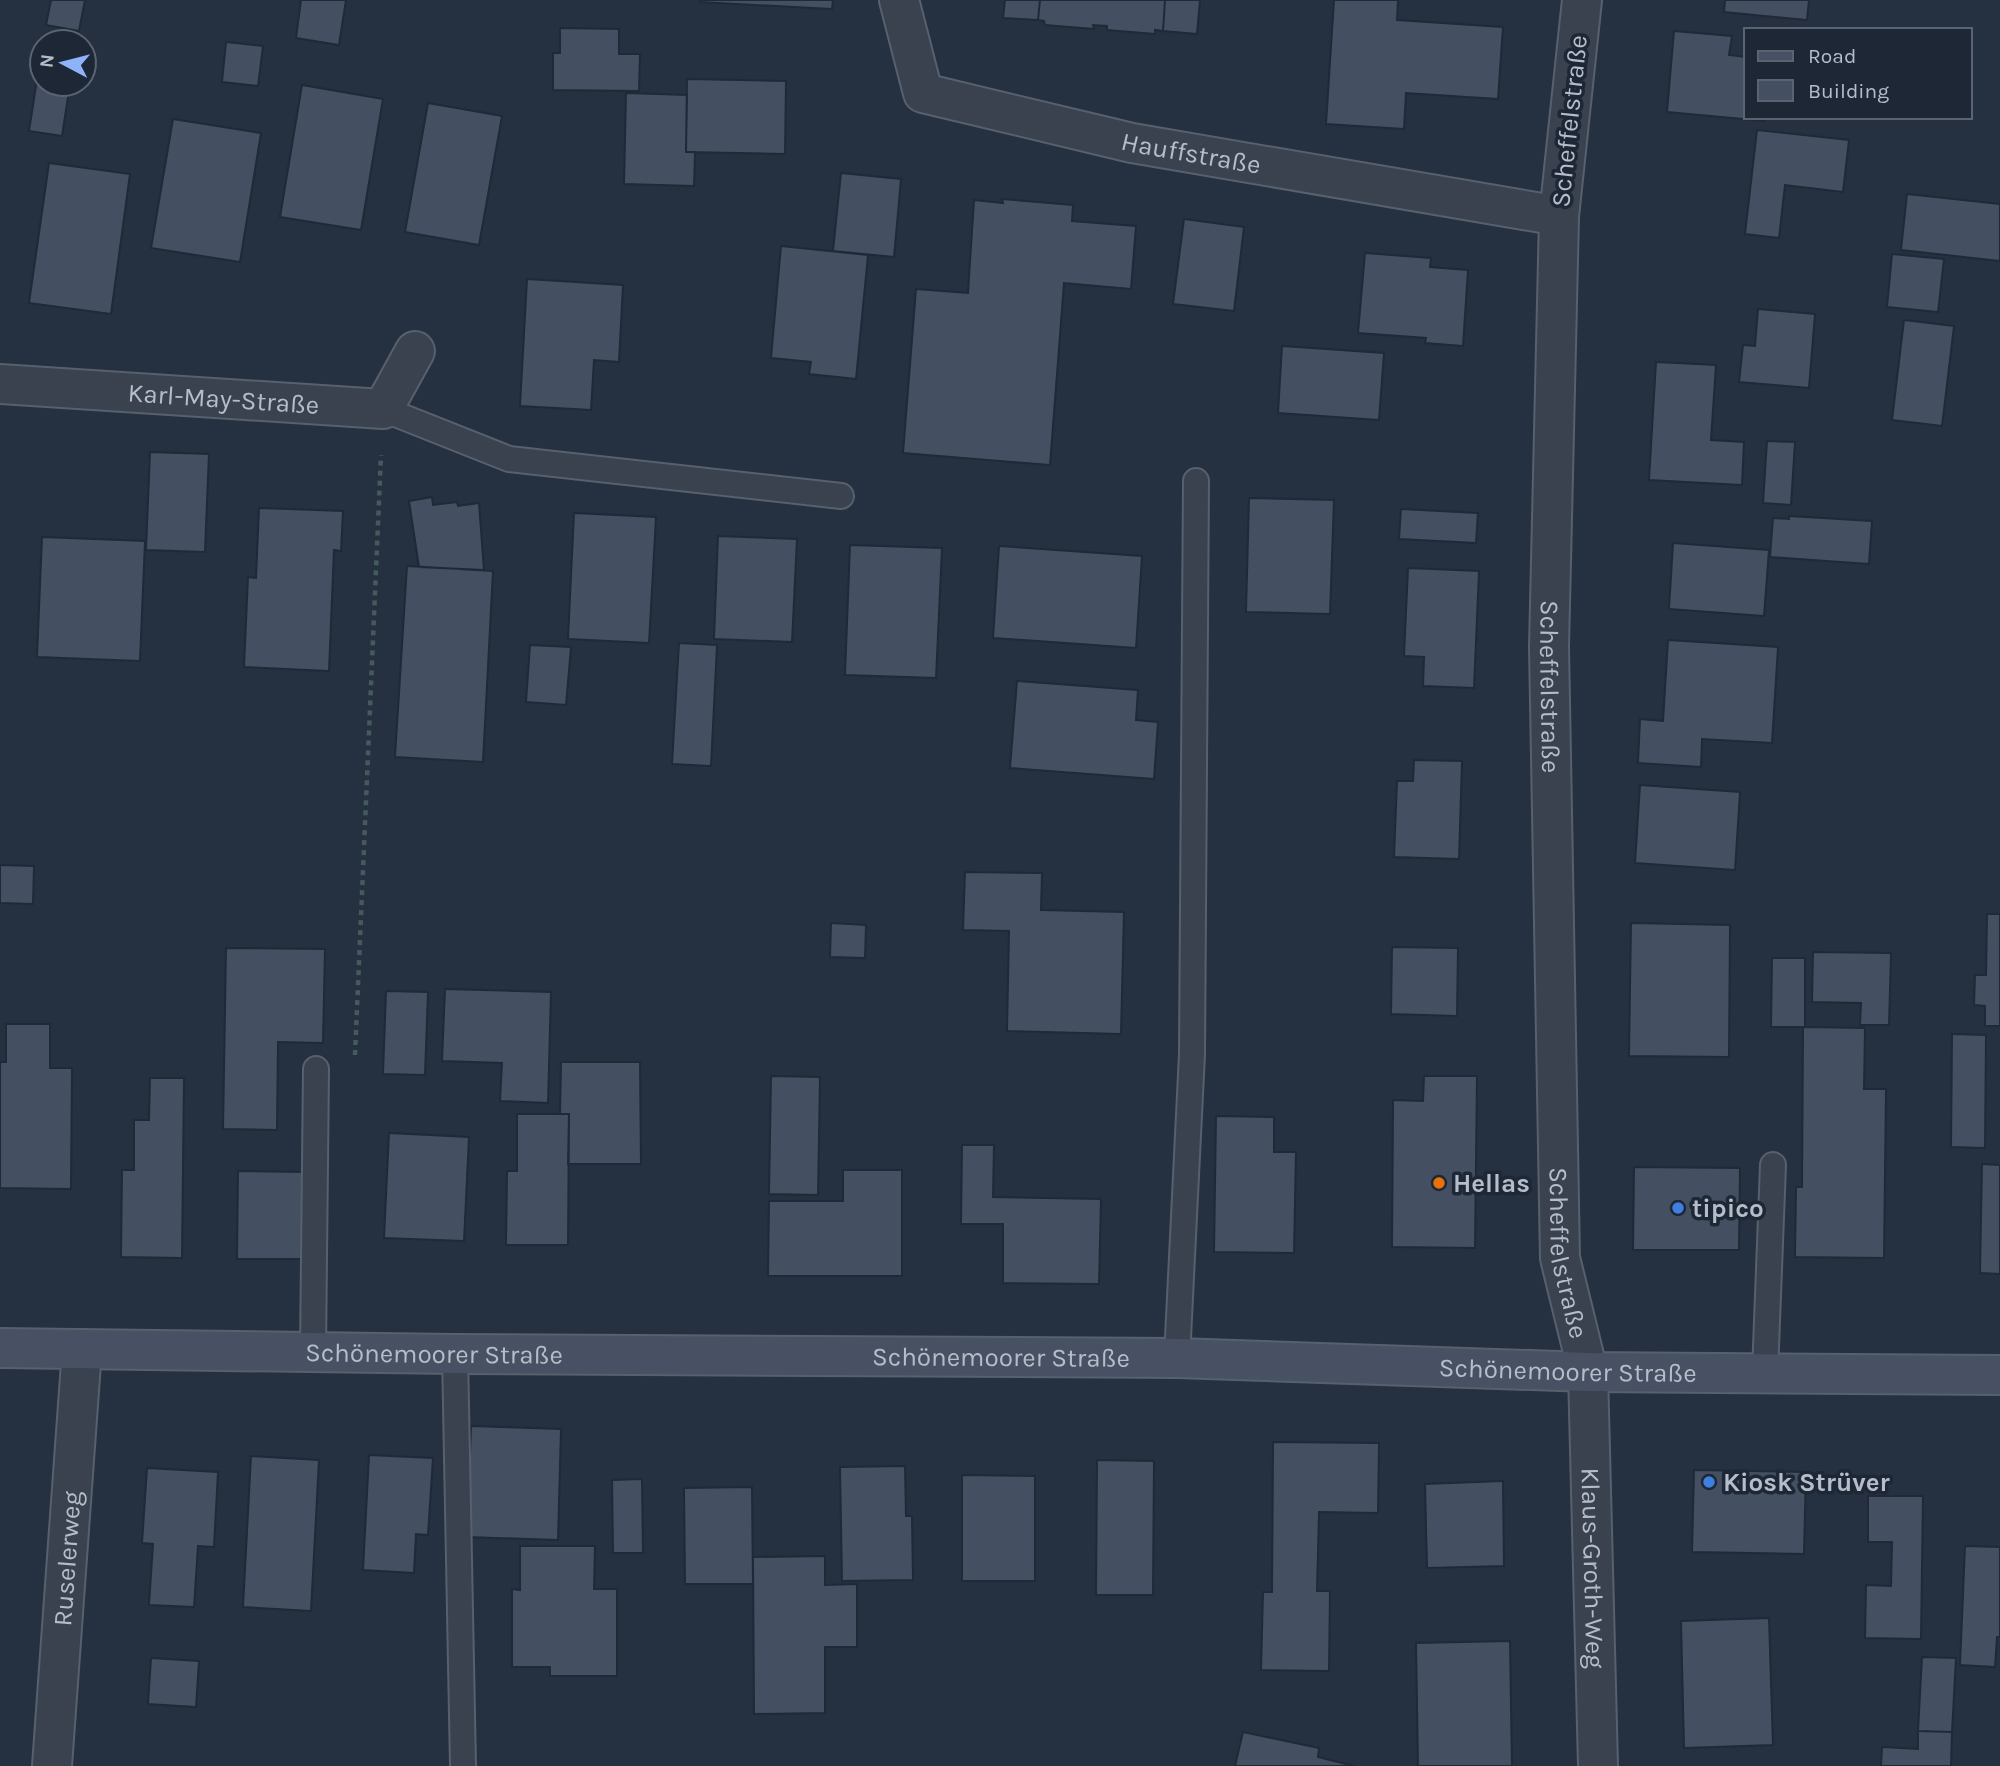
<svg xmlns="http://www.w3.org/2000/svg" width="2000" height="1766" font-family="Karla,sans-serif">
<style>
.building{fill:#445062;stroke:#202937;stroke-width:2}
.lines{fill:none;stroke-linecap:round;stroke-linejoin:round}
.lane-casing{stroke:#57606d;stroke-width:28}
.street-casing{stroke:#57606d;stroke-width:42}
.secondary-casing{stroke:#57606d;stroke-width:42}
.path{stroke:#465a5e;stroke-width:4.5;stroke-dasharray:5 5;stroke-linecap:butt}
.lane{stroke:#3a4250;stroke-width:24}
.street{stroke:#3a4250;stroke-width:38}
.secondary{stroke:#485163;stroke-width:38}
.food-dot{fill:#e8710a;stroke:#1e2735;stroke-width:2.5}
.shop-dot{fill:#3f7fe0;stroke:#1e2735;stroke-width:2.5}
.labels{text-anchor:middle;stroke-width:7;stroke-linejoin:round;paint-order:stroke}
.street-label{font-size:26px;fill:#b6bdca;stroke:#1e2735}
.poi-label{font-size:26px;font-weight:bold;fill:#b6bdca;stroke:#1e2735;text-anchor:start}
</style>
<rect width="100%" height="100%" fill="#253040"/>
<!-- building -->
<path class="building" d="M 51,0 L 85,0 L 79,31 L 46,25 Z
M 301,0 L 346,0 L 339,45 L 296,38 Z
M 700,0 L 833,0 L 832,9 L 700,2 Z
M 1005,0 L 1040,0 L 1038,20 L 1003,18 Z
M 1040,0 L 1165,0 L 1163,31 L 1155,30 L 1155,34 L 1107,30 L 1107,26 L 1093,25 L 1094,29 L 1045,25 L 1044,21 L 1038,20 Z
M 1165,0 L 1200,0 L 1197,34 L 1163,31 Z
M 1334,0 L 1398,0 L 1397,20 L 1503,27 L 1498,99 L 1406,93 L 1404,129 L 1326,124 Z
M 1725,0 L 1809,0 L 1807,20 L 1724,12 Z
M 560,28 L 619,29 L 619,54 L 640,54 L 639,91 L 553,90 L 553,53 L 560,53 Z
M 1674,31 L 1732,36 L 1729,55 L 1746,57 L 1746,117 L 1765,117 L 1765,121 L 1667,112 Z
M 226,42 L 263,46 L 258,86 L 222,82 Z
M 39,66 L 42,66 L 42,84 L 70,84 L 62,136 L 29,131 Z
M 687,79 L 786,81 L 785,154 L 686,152 Z
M 302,85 L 383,99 L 361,230 L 280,217 Z
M 626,93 L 687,95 L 686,152 L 695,152 L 694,186 L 624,184 Z
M 428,103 L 502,116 L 479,245 L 405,232 Z
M 173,119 L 261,133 L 240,262 L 151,248 Z
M 1757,130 L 1849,140 L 1843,192 L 1785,185 L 1779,238 L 1745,234 Z
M 49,163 L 130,174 L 111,314 L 29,303 Z
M 841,173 L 901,179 L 894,257 L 833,251 Z
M 1907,194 L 2000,204 L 2000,261 L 1901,250 Z
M 1002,199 L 1073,205 L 1072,221 L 1136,226 L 1131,289 L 1064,283 L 1050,465 L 903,453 L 916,289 L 968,293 L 974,200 L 1003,203 Z
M 1184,219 L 1244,227 L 1234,311 L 1173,304 Z
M 781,246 L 868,255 L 856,379 L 809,374 L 811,362 L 771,358 Z
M 1365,253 L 1431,258 L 1430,267 L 1468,270 L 1463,346 L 1425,343 L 1426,338 L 1358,333 Z
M 1892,254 L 1944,259 L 1938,312 L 1887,307 Z
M 527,279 L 623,285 L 619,362 L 594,360 L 591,410 L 520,406 Z
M 1758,309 L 1815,314 L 1809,388 L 1739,382 L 1743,345 L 1755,346 Z
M 1904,320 L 1954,326 L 1942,426 L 1892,420 Z
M 1282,346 L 1384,353 L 1379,420 L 1278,413 Z
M 1656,362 L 1716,365 L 1711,440 L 1744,442 L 1742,485 L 1649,480 Z
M 1767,441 L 1795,442 L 1791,505 L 1763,503 Z
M 150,452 L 209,454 L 205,552 L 146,550 Z
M 432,497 L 433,505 L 457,502 L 458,506 L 479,503 L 484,570 L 419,567 L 409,501 Z
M 1249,498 L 1334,500 L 1330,614 L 1246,612 Z
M 259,508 L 343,511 L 341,551 L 334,550 L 329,671 L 244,667 L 248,577 L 256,578 Z
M 1401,509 L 1478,513 L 1476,543 L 1399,539 Z
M 574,513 L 656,517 L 649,643 L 568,639 Z
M 1789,516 L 1872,521 L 1869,564 L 1770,557 L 1773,518 L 1789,519 Z
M 718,536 L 797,539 L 792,642 L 714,639 Z
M 42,537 L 145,541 L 140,661 L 37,657 Z
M 1673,543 L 1769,550 L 1764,616 L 1669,609 Z
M 850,545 L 942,548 L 936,678 L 845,675 Z
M 999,546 L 1142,556 L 1136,648 L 993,638 Z
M 407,566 L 493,571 L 483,762 L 395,757 Z
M 1408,568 L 1479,571 L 1474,688 L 1423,686 L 1424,657 L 1404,656 Z
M 1668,640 L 1778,647 L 1772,743 L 1702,739 L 1701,767 L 1638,763 L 1640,719 L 1663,721 Z
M 679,643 L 717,645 L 711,766 L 672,764 Z
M 530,645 L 571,647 L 566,705 L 526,702 Z
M 1017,681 L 1138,690 L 1136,720 L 1158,722 L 1154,779 L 1010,768 Z
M 1414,760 L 1462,761 L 1459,859 L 1394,857 L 1397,781 L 1413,781 Z
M 1640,785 L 1740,792 L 1735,870 L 1635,863 Z
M 0,865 L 34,866 L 33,904 L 0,903 Z
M 965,872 L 1042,873 L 1041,910 L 1124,912 L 1121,1034 L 1007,1031 L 1009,931 L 963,930 Z
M 1987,914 L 2000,914 L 2000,1026 L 1985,1026 L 1985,1006 L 1974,1005 L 1975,975 L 1986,975 Z
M 831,923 L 866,925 L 865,958 L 830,957 Z
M 1631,923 L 1730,925 L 1729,1057 L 1629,1056 Z
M 1392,947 L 1458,948 L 1457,1016 L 1391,1014 Z
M 226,948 L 325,949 L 323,1043 L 278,1042 L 277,1130 L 223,1129 Z
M 1813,952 L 1891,953 L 1889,1025 L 1860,1025 L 1861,1003 L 1812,1002 Z
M 1772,958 L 1805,958 L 1805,1027 L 1771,1027 Z
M 445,989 L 551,992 L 548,1103 L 500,1101 L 502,1063 L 442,1061 Z
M 386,991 L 428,992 L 425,1075 L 383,1074 Z
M 6,1024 L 50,1024 L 50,1068 L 72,1068 L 71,1189 L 0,1188 L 0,1062 L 6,1062 Z
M 1803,1027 L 1865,1028 L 1864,1089 L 1886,1089 L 1884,1258 L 1795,1257 L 1796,1187 L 1802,1187 Z
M 1952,1034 L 1986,1035 L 1985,1148 L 1951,1147 Z
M 561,1062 L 640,1062 L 641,1164 L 568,1164 L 569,1114 L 560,1114 Z
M 771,1076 L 820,1077 L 818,1195 L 769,1194 Z
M 1424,1076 L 1477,1076 L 1475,1248 L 1392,1247 L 1393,1100 L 1423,1101 Z
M 150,1078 L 184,1078 L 182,1258 L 121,1257 L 122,1170 L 134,1170 L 134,1120 L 149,1120 Z
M 517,1114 L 569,1114 L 568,1245 L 506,1245 L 507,1171 L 517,1171 Z
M 1216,1116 L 1274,1117 L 1274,1152 L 1296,1152 L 1294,1253 L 1214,1252 Z
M 389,1133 L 469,1137 L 464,1241 L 384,1238 Z
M 962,1145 L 994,1145 L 993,1197 L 1101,1199 L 1099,1284 L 1003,1283 L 1003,1224 L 961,1224 Z
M 1982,1164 L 2000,1165 L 2000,1274 L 1980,1273 Z
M 1634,1167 L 1740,1168 L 1739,1250 L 1633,1250 Z
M 843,1170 L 902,1170 L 902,1276 L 768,1276 L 769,1201 L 843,1201 Z
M 238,1171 L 305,1172 L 303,1259 L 237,1259 Z
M 471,1426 L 561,1429 L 558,1540 L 467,1537 Z
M 1273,1442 L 1379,1443 L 1378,1513 L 1319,1512 L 1317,1591 L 1330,1591 L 1329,1671 L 1261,1670 L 1263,1592 L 1272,1592 Z
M 369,1455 L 433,1458 L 428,1535 L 416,1534 L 414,1573 L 363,1570 Z
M 251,1456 L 319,1460 L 311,1611 L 243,1607 Z
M 1097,1460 L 1154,1461 L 1153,1595 L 1096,1595 Z
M 905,1466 L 906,1516 L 912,1516 L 913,1580 L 842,1581 L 840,1467 Z
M 147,1468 L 218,1472 L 214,1547 L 198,1546 L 194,1607 L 149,1605 L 153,1544 L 142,1543 Z
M 1694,1470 L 1806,1472 L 1804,1554 L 1692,1552 Z
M 962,1475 L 1035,1476 L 1035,1581 L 962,1581 Z
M 642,1479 L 643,1553 L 613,1553 L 612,1480 Z
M 1503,1481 L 1504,1566 L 1427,1568 L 1425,1484 Z
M 752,1487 L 753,1584 L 685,1584 L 684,1488 Z
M 1868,1496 L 1923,1496 L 1921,1639 L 1865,1638 L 1866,1585 L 1891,1586 L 1892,1542 L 1868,1542 Z
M 520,1546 L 595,1546 L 594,1589 L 617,1589 L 617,1676 L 550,1676 L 550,1667 L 512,1667 L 512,1589 L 520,1590 Z
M 1965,1546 L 2000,1547 L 2000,1637 L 1997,1637 L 1995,1667 L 1960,1665 Z
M 825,1556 L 825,1585 L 857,1584 L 857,1647 L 825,1647 L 825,1713 L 754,1714 L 753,1557 Z
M 1769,1618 L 1773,1745 L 1684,1748 L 1681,1621 Z
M 1510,1641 L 1512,1766 L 1418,1766 L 1416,1643 Z
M 1922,1657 L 1956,1658 L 1952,1732 L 1918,1731 Z
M 151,1658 L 199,1661 L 196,1707 L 148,1704 Z
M 1918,1731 L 1952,1732 L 1951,1766 L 1881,1766 L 1882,1747 L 1918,1749 Z
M 1243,1732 L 1319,1748 L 1318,1757 L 1354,1766 L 1235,1766 Z"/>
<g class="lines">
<defs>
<path id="lane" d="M 383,409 L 509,459 L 841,496
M 313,1352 L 316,1069
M 455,1354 L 463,1766
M 1177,1358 L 1192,1054 L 1196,481
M 1765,1373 L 1773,1165"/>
<g id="street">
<path id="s1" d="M 899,0 L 923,93 L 1132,143 L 1559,216"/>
<path id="s2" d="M 1582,0 L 1559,216 L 1549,647 L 1560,1258 L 1588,1372 L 1598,1766"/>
<path id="s3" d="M 0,384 L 383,409 L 415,351"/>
<path id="s4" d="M 52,1766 L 82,1349"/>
</g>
<g id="secondary">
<path id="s5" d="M 0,1348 L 455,1354 L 1177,1358 L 1588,1372 L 2000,1375"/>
</g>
</defs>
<!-- lane casing -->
<use href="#lane" class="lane-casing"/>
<!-- street casing -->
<use href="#street" class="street-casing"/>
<!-- secondary casing -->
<use href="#secondary" class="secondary-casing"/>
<!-- path -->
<path class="path" d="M 355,1055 L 381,455"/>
<!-- lane -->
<use href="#lane" class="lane"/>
<!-- street -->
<use href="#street" class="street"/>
<!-- secondary -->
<use href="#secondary" class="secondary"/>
</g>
<!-- markers -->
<circle class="food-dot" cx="1439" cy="1183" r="7"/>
<g class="shop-dot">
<circle cx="1678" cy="1208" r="7"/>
<circle cx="1709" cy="1482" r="7"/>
</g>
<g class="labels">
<!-- street labels -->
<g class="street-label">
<text transform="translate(1569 121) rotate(-84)" y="9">Scheffelstraße</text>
<text dy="9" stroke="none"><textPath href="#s1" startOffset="371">Hauffstraße</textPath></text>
<text dy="9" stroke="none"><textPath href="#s3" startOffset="224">Karl-May-Straße</textPath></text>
<text dy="9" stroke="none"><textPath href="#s2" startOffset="688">Scheffelstraße</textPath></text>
<text dy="9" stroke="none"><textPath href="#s2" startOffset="1255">Scheffelstraße</textPath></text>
<text dy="9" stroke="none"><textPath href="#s5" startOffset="434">Schönemoorer Straße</textPath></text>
<text dy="9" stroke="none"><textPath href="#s5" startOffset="1001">Schönemoorer Straße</textPath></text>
<text dy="9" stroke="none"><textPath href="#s5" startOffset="1568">Schönemoorer Straße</textPath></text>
<text dy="9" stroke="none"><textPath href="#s4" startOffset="208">Ruselerweg</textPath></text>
<text dy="9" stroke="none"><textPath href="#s2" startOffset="1573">Klaus-Groth-Weg</textPath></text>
</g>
<!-- poi labels -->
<g class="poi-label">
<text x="1453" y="1192">Hellas</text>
<text x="1692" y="1217">tipico</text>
<text x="1723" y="1491">Kiosk Strüver</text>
</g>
</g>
<!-- legend -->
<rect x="1744" y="28" width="228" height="91" fill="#1e2735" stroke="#5b6371" stroke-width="2"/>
<rect x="1758" y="51" width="35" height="10" fill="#485163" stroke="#5b6371" stroke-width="2"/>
<text x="1808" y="63" font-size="21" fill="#b6bdca">Road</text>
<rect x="1758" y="80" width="35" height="21" fill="#445062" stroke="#5b6371" stroke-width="2"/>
<text x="1808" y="98" font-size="21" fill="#b6bdca">Building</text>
<!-- north arrow -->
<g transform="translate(63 63) rotate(277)"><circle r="33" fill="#1e2735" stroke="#5b6371" stroke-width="2"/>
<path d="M0-5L12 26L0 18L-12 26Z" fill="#8eb3f8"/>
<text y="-10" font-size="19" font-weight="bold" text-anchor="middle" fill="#b6bdca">N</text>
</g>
</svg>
